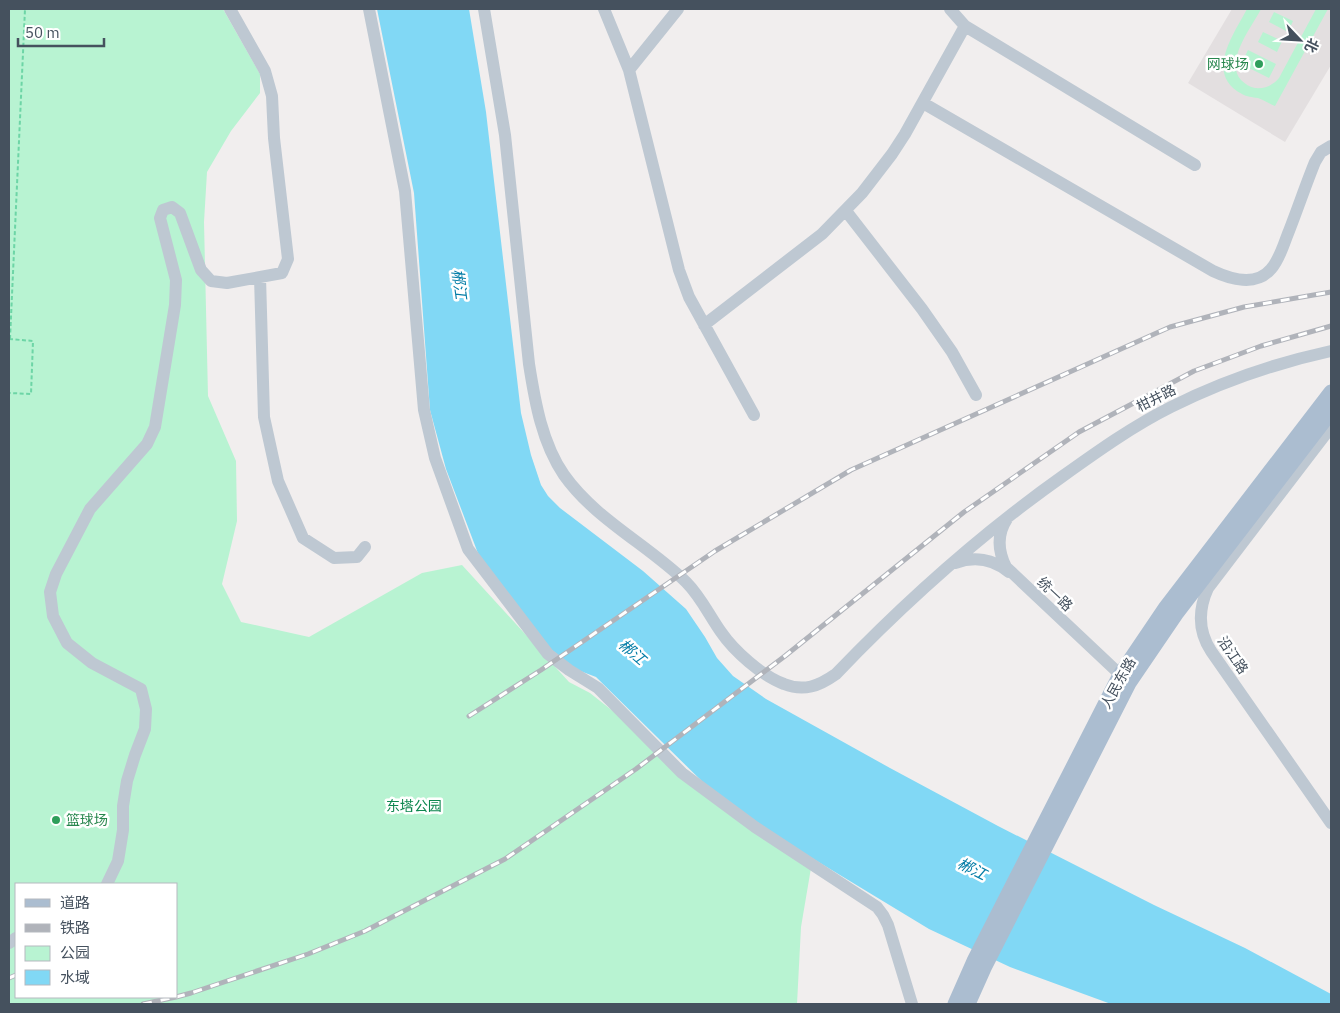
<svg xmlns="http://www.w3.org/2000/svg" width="1340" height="1013" font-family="'IBM Plex Sans','Noto Sans SC',sans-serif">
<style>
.education{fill:#e3dfe0}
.green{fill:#b8f3d2;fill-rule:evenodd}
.water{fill:#81d8f5}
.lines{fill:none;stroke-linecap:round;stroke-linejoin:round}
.path{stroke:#6dd5a6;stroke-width:2;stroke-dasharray:4 2.5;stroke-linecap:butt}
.minor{stroke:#bec8d2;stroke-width:12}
.major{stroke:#abbdd0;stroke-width:15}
.rail-casing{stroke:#b0b3ba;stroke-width:5}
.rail{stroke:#fff;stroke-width:3;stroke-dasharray:9;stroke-linecap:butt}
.leisure-dot{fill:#2e9e5b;stroke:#fff;stroke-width:2}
.labels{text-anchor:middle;stroke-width:5;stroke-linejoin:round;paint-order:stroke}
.leisure-label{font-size:14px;fill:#27864d;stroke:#fff;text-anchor:end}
.street-label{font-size:14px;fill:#45515e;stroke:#fff}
.park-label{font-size:14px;fill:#0e874f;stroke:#fff}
.water-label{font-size:15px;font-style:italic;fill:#027ca6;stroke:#fff}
</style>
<rect width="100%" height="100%" fill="#f1eeee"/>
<!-- education -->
<path class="education" d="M 1232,9 L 1331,9 L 1331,65 L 1285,142 L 1188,83 Z"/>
<!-- green -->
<path class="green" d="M 9,9 L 223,9 L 260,74 L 260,93 L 231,131 L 207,172 L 204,222 L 208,396 L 236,461 L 237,521 L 222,584 L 241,622 L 309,637 L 422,573 L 462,565 L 569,682 L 590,693 L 811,868 L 801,927 L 797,1004 L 9,1004 ZM 16,884 L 176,884 L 176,997 L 16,997 Z
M 1247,9 L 1261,9 C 1252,27 1224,61 1241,80 C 1245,84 1250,87 1255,88 C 1265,89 1273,85 1279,78 L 1316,9 L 1328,9 L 1275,106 C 1270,104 1264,100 1258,98 C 1252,97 1247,97 1242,94 C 1204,74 1234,34 1247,9 Z
M 1274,12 L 1293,21 L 1288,32 L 1269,22 Z
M 1263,32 L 1282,41 L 1277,52 L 1258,42 Z
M 1248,50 L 1276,64 L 1269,78 L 1241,64 Z"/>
<!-- water -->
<path class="water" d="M 377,9 L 469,9 L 486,112 L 521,413 L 531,455 L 541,485 L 548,496 L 560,508 L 643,571 L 686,609 L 705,637 L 717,658 L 733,676 L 766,699 L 890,768 L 998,826 L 1154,905 L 1245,948 L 1331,994 L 1331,1004 L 1111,1004 L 1010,967 L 929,929 L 797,849 L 718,797 L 596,677 L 575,669 L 546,645 L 479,556 L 446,469 L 430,410 L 414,193 Z"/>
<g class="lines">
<!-- path -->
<path class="path" d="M 9,339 L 33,341 L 31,394 L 9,393
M 10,339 L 25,9"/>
<!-- minor -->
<path class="minor" d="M 369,9 L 405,191 L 424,410 L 435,458 L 468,549 L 548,654 L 569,670 L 598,688 L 682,773 L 755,827 L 877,907 L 883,915 L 888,925 L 912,1004
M 484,9 L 505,135 L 529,364 C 535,402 542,443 564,475 C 595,519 648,545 686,582 C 701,597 709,615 721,632 C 734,651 762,676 784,684 C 804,692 819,686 836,674 C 906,601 981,534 1063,476 C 1098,451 1133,426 1171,407 C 1223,381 1276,363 1331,351
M 604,9 L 629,70 L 679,270 L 689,297 L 754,415
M 950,9 L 965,26 L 1195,165
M 629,70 L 678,9
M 923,103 L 1213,271 C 1230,279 1256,287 1271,269 C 1280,259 1284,243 1289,231 C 1298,208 1306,184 1315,162 L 1321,152 L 1331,146
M 846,211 L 922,309 L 952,352 L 976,395
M 260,277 L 264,417 L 278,481 L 303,538 L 334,558 L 357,557 L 365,547
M 704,325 L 822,234 L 862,193 L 892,154 L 905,134 L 965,26
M 1331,427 L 1208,588 C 1198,610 1198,631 1211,651 L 1331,823
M 1007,519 C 997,534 998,551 1006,567 L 1127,681
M 955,563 C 974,556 993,559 1009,572
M 107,884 L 118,861 L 123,830 L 123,806 L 127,781 L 135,755 L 145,729 L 146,709 L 141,689 L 92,663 L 67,643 L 53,616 L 50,592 L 56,574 L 90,509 L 147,444 L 155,427 L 175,305 L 176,280 L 160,218 L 163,210 L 172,207 L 180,213 L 201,270 L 211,281 L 227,283 L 282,273 L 288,259 L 274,138 L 272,96 L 265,71 L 230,9
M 9,943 L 16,938"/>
<!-- major -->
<path class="major" d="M 955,1004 L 974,961 L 1120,675 L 1166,607 L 1331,392
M 968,1004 L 985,966 L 1129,683 L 1176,614 L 1331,412"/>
<defs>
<path id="rail" d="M 469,716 L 541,670 L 715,551 L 851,470 L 1170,327 L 1244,307 L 1331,292
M 9,978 L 16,975
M 176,997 L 191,993 L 308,954 L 365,931 L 505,859 L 636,769 L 785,656 L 964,512 L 1079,432 L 1194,371 L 1261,346 L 1331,326
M 143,1004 L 176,997"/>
</defs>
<!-- rail casing -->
<use href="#rail" class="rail-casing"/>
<!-- rail -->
<use href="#rail" class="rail"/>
</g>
<!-- markers -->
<g class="leisure-dot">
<circle cx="1259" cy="64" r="5"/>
<circle cx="56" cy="820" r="5"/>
</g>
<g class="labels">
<!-- leisure labels -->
<g class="leisure-label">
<text x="1249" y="69">网球场</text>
<text x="66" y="825" text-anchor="start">篮球场</text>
</g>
<!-- street labels -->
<g class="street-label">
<text transform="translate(1156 398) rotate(-27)" y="5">柑井路</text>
<text transform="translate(1055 594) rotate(43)" y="5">统一路</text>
<text transform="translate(1233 655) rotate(56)" y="5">沿江路</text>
<text transform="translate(1118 683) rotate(-61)" y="5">人民东路</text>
</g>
<!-- park labels -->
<g class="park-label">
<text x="414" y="811">东塔公园</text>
</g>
<!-- water labels -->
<g class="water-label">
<text transform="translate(459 284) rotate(82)" y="5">郴江</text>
<text transform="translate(632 652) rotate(41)" y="5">郴江</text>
<text transform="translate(972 869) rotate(27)" y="5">郴江</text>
</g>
</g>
<!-- border -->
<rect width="1340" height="1013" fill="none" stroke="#45515e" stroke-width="20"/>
<!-- legend -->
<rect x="15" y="883" width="162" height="115" fill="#ffffff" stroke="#b5b9bf"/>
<rect x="25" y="899" width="25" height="8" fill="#abbdd0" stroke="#b5b9bf"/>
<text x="60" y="908" font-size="15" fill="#45515e">道路</text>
<rect x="25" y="924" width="25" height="8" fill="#b0b3ba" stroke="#b5b9bf"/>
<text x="60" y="933" font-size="15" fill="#45515e">铁路</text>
<rect x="25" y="946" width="25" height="15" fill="#b8f3d2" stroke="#b5b9bf"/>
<text x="60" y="958" font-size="15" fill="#45515e">公园</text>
<rect x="25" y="970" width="25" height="15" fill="#81d8f5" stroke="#b5b9bf"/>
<text x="60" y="983" font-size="15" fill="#45515e">水域</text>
<!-- north arrow -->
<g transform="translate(1300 40) rotate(115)" stroke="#ffffff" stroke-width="4" paint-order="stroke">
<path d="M0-4L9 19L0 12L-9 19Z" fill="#45515e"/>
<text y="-8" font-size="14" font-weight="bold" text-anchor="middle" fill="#45515e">北</text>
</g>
<!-- scale -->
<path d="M18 38v8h86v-8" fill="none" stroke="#45515e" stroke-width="2.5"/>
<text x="25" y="38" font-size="15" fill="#45515e" stroke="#ffffff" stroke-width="4" paint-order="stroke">50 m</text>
</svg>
